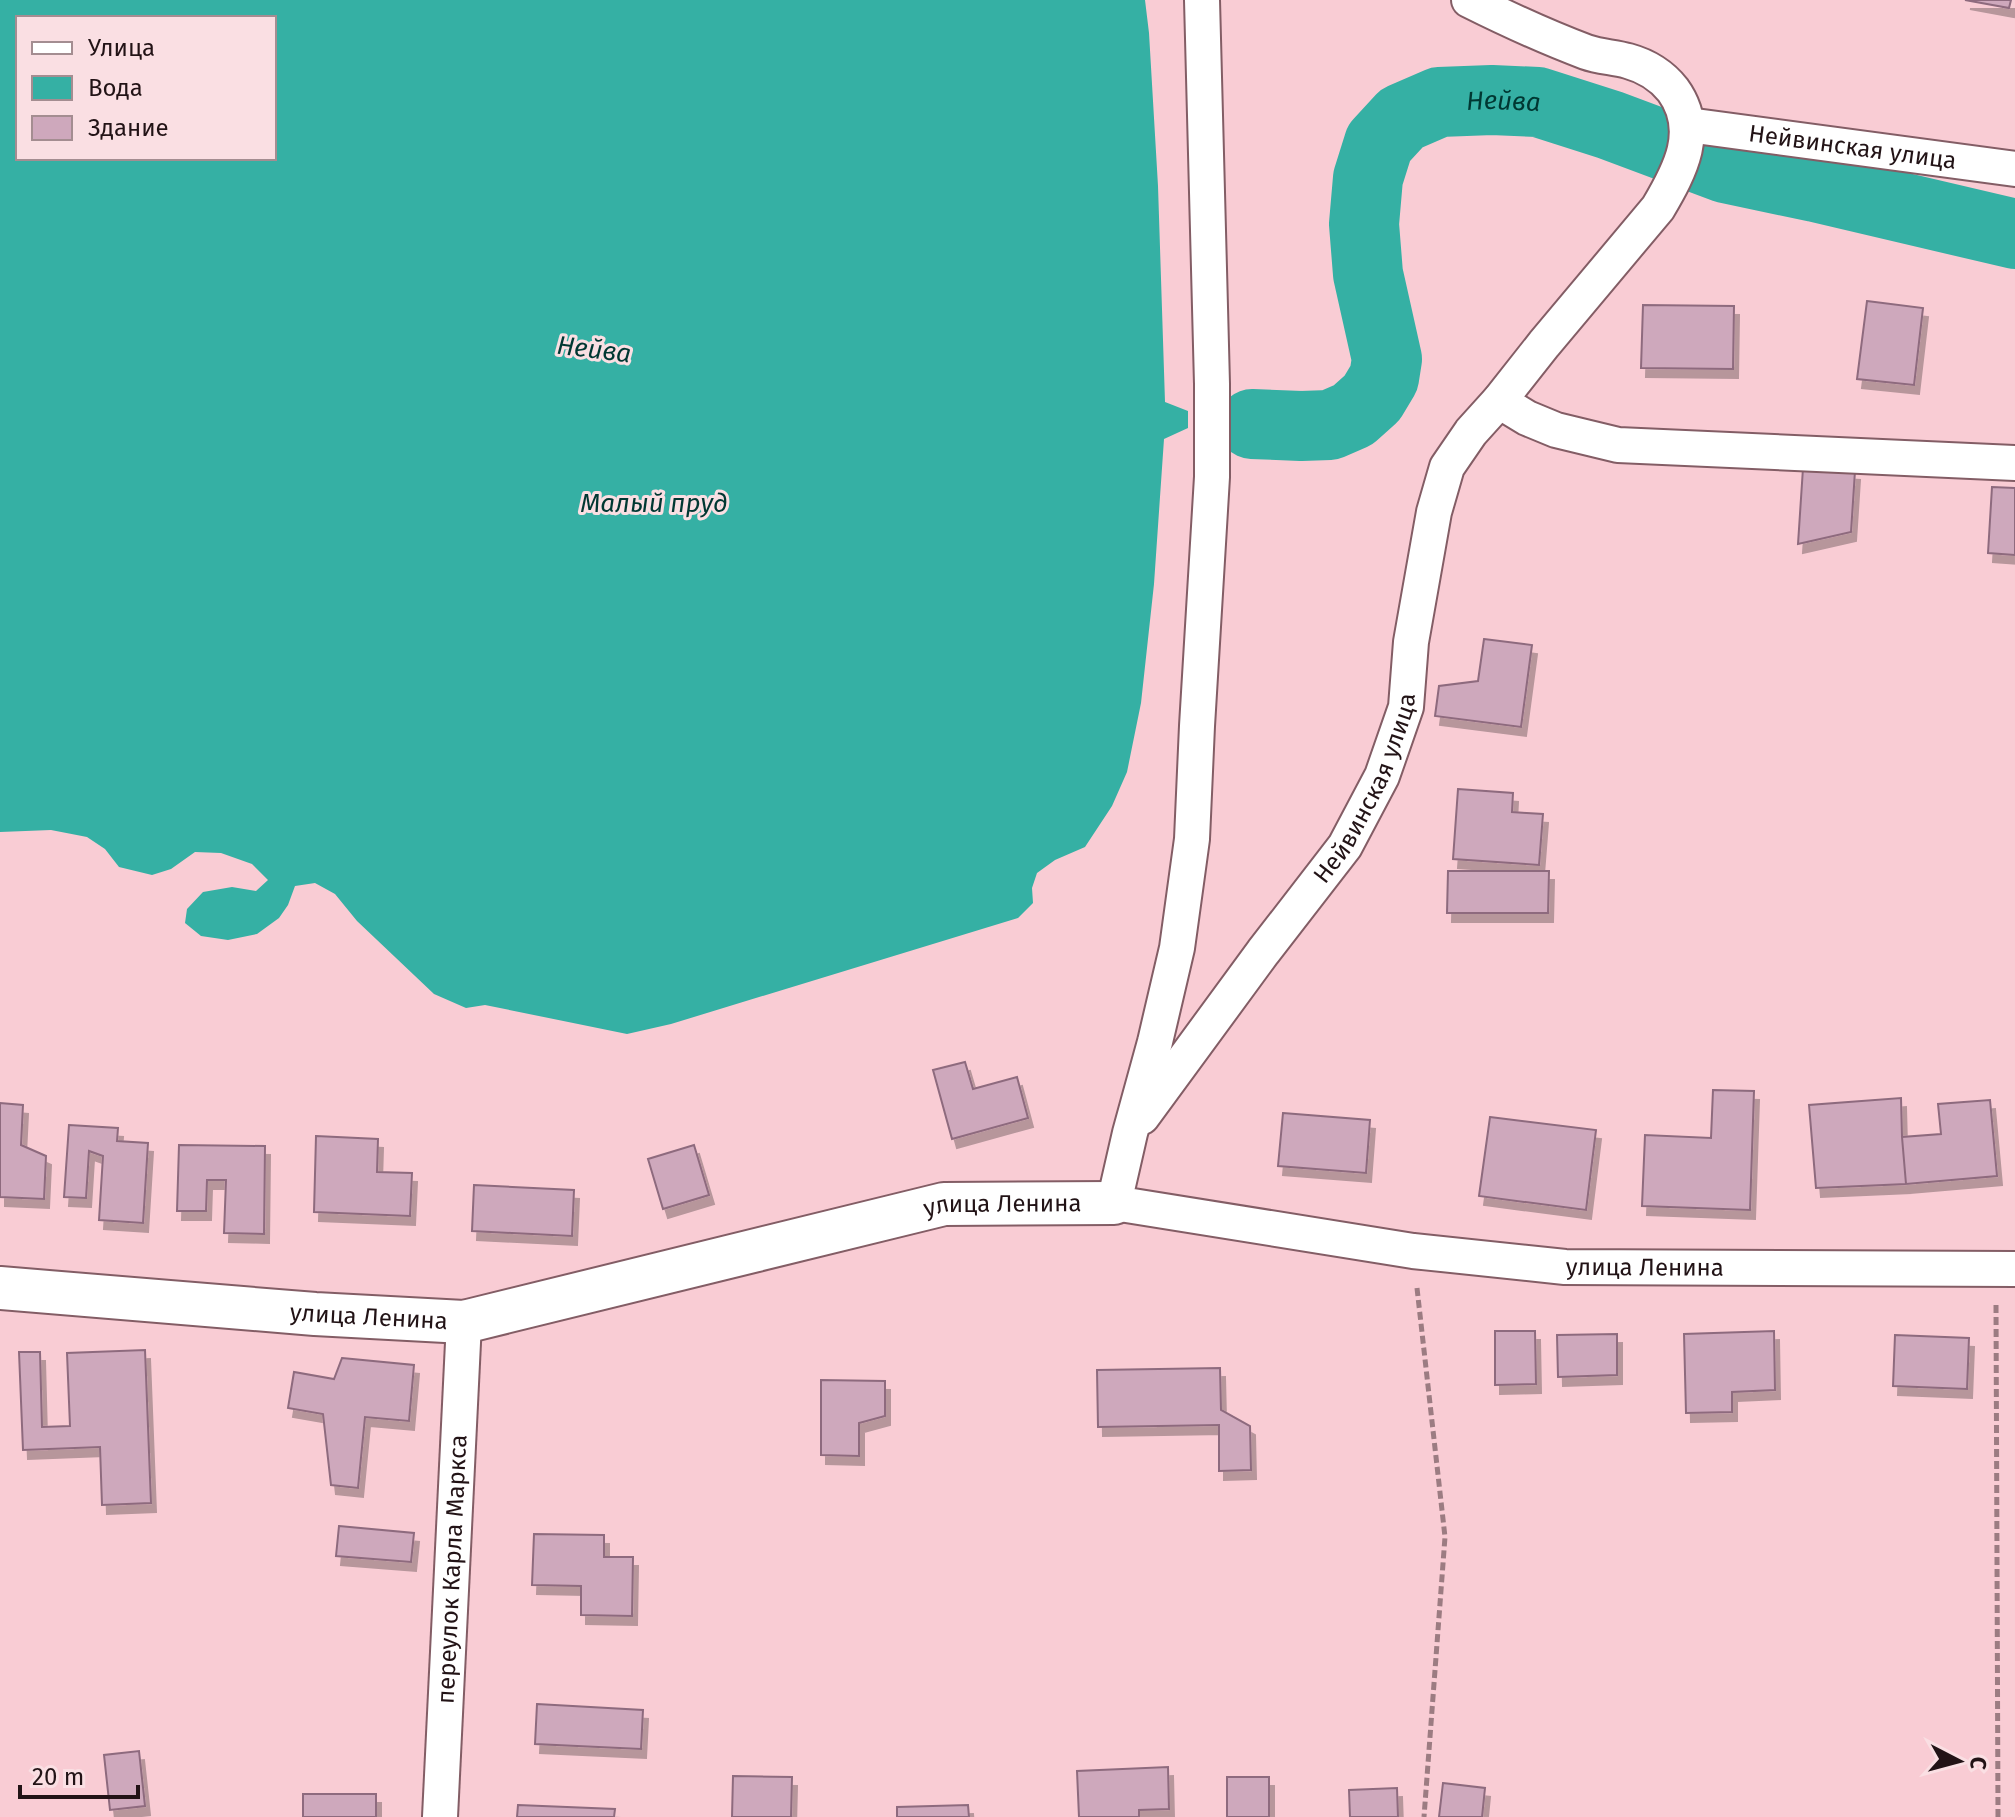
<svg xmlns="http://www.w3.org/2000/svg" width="2015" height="1817" font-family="'Fira Sans',sans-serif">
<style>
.water{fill:#35b0a4;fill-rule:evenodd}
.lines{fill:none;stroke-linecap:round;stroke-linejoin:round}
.river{stroke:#35b0a4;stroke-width:70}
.building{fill:#cea8bc;stroke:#8e6b7e;stroke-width:2;filter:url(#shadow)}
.minor-casing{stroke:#835d65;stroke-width:38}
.tertiary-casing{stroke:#835d65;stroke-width:46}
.path{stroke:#9c7c82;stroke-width:5;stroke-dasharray:8 4;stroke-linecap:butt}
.minor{stroke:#fff;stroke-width:34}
.tertiary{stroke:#fff;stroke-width:42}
.labels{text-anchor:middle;stroke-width:6;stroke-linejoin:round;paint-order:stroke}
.street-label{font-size:24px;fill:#221316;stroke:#fadfe3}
.water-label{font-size:26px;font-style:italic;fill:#003732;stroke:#fadfe3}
</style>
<defs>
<filter id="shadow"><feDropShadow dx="5" dy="9" stdDeviation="0" flood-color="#0004"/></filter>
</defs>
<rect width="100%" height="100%" fill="#f9ccd4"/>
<!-- water -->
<path class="water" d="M 0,0 L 1145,0 L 1149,33 L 1158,186 L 1165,402 L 1188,411 L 1188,428 L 1164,439 L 1154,584 L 1141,703 L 1127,772 L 1112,806 L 1085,847 L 1055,860 L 1037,873 L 1032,888 L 1033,903 L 1018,918 L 671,1024 L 627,1034 L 485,1005 L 466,1008 L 434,994 L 357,921 L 335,894 L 315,883 L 295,886 L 288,905 L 279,918 L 257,934 L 228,940 L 201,936 L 185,923 L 187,909 L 203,892 L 232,887 L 256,891 L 268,880 L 252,864 L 221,853 L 195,852 L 171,869 L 152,875 L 119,867 L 105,849 L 87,837 L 51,830 L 0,832 ZM 18,18 L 274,18 L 274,158 L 18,158 Z"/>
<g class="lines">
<!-- river -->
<path class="river" id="s1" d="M 1252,424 L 1301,426 L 1330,425 L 1353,415 L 1372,398 L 1384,378 L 1387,359 L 1368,274 L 1364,224 L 1368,178 L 1379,143 L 1402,118 L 1439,102 L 1492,100 L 1538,102 L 1610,125 L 1725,168 L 1815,187 L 2015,234"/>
</g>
<!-- building -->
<path class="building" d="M 1965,0 L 2011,0 L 2009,8 Z
M 1867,301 L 1923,308 L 1914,385 L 1857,379 Z
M 1643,305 L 1734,306 L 1733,369 L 1641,368 Z
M 1803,468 L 1855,471 L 1851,532 L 1798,544 Z
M 1992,487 L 2015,488 L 2015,555 L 1988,553 Z
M 1484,639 L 1532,645 L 1521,727 L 1435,716 L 1439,686 L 1478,681 Z
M 1458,789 L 1513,793 L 1512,812 L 1543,814 L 1539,865 L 1453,859 Z
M 1448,871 L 1549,871 L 1548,913 L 1447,913 Z
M 965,1062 L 973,1089 L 1017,1077 L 1028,1118 L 952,1139 L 933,1070 Z
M 1713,1090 L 1754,1091 L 1750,1210 L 1642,1206 L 1645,1135 L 1711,1138 Z
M 1901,1098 L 1902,1137 L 1906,1184 L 1816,1188 L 1809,1105 Z
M 1990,1100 L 1997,1176 L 1906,1184 L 1902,1137 L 1941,1134 L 1938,1104 Z
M 0,1103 L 23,1105 L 21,1145 L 46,1156 L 44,1199 L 0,1197 Z
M 1283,1113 L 1370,1120 L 1366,1173 L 1278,1166 Z
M 1490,1117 L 1596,1130 L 1586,1210 L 1479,1196 Z
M 69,1125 L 118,1128 L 117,1141 L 148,1143 L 143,1223 L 99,1220 L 103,1156 L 89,1151 L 86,1198 L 64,1197 Z
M 316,1136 L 378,1139 L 377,1172 L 412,1173 L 410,1216 L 314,1212 Z
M 179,1145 L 265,1146 L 264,1234 L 224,1233 L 226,1180 L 207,1180 L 206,1211 L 177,1211 Z
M 694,1145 L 709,1195 L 663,1209 L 648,1159 Z
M 474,1185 L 574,1190 L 572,1236 L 472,1231 Z
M 1495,1331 L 1535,1331 L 1536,1384 L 1495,1385 Z
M 1774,1331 L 1775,1390 L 1732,1392 L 1732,1412 L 1686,1413 L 1684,1334 Z
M 1617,1334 L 1617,1375 L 1558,1377 L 1557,1335 Z
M 1895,1335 L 1969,1338 L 1967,1389 L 1893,1386 Z
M 145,1350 L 151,1503 L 102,1505 L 100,1447 L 23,1450 L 19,1352 L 40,1352 L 42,1427 L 70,1426 L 67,1353 Z
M 342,1358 L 414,1365 L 409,1421 L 365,1417 L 358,1488 L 331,1485 L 323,1414 L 288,1408 L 294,1372 L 334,1379 Z
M 1220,1368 L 1221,1410 L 1250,1426 L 1251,1470 L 1219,1471 L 1219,1425 L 1098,1427 L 1097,1370 Z
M 821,1380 L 885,1381 L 885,1416 L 859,1423 L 859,1456 L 821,1455 Z
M 339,1526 L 414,1533 L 411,1562 L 336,1556 Z
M 534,1534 L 604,1535 L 604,1557 L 633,1557 L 632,1616 L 581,1615 L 581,1586 L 532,1585 Z
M 537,1704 L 643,1710 L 641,1749 L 535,1744 Z
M 139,1751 L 145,1806 L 110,1810 L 104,1755 Z
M 1168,1767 L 1169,1809 L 1139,1810 L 1139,1817 L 1079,1817 L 1077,1771 Z
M 733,1776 L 792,1777 L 791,1817 L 732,1817 Z
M 1227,1777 L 1269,1777 L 1269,1817 L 1227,1817 Z
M 1443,1783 L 1485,1788 L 1482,1817 L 1439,1817 Z
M 1397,1788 L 1398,1817 L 1350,1817 L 1349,1790 Z
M 303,1794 L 376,1794 L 376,1817 L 303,1817 Z
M 518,1805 L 615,1809 L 614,1817 L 517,1817 Z
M 968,1805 L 969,1817 L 897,1817 L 897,1807 Z"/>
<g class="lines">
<defs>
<g id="minor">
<path id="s2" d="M 1202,0 L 1212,384 L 1212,477 L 1197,726 L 1192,839 L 1177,948 L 1155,1042 L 1130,1133 L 1114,1203 L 1413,1251 L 1565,1267 L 2015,1269"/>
<path id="s3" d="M 1688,125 L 2015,169"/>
<path d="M 1499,401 L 1527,418 L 1556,430 L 1618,445 L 2015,463"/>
<path id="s4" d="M 1142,1117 L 1263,952 L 1345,846 L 1382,776 L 1406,707 L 1411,642 L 1434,512 L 1447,467 L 1471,432 L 1499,401 L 1544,344 L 1658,208 C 1680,171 1702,130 1673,90 C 1662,76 1646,66 1628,61 C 1614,57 1600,57 1586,52 C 1546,37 1507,19 1469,0"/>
<path id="s5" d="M 440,1817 L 464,1322"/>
</g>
<g id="tertiary">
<path id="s6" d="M 0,1288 L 315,1314 L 464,1322 L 944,1204 L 1114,1203"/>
</g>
</defs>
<!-- minor casing -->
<use href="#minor" class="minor-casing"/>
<!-- tertiary casing -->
<use href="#tertiary" class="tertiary-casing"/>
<!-- path -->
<path class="path" d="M 1417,1288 L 1445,1537 L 1424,1817
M 1996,1305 L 1998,1817"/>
<!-- minor -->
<use href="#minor" class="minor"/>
<!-- tertiary -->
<use href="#tertiary" class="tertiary"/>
</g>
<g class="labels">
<!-- street labels -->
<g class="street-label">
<text dy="8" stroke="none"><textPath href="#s3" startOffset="166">Нейвинская улица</textPath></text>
<text dy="8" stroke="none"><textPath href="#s4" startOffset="400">Нейвинская улица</textPath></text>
<text dy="8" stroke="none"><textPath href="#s6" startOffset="1018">улица Ленина</textPath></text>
<text dy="8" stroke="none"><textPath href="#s2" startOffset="1748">улица Ленина</textPath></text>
<text dy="8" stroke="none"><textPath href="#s6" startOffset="370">улица Ленина</textPath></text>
<text dy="8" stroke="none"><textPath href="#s5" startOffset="248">переулок Карла Маркса</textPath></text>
</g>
<!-- water labels -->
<g class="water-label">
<text dy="9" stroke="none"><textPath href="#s1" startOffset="530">Нейва</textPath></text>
<text transform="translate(594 349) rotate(7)" y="9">Нейва</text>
<text x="654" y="512">Малый пруд</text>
</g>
</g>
<!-- legend -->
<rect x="16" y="16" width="260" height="144" fill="#fadfe3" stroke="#a48d91" stroke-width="2"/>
<rect x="32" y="42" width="40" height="12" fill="#ffffff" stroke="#a48d91" stroke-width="2"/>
<text x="88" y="56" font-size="24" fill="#221316">Улица</text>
<rect x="32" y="76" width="40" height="24" fill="#35b0a4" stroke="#a48d91" stroke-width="2"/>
<text x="88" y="96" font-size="24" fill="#221316">Вода</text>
<rect x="32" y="116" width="40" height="24" fill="#cea8bc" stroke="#a48d91" stroke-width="2"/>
<text x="88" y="136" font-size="24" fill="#221316">Здание</text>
<!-- north arrow -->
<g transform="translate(1959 1761) rotate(96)" stroke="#fadfe3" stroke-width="6" paint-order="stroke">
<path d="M0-6L14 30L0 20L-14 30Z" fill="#221316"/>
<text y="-12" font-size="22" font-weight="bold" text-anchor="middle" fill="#221316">С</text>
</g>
<!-- scale -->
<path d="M20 1785v12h118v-12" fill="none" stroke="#221316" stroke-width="4"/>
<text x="32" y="1785" font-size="24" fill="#221316" stroke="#fadfe3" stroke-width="6" paint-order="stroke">20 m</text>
</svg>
